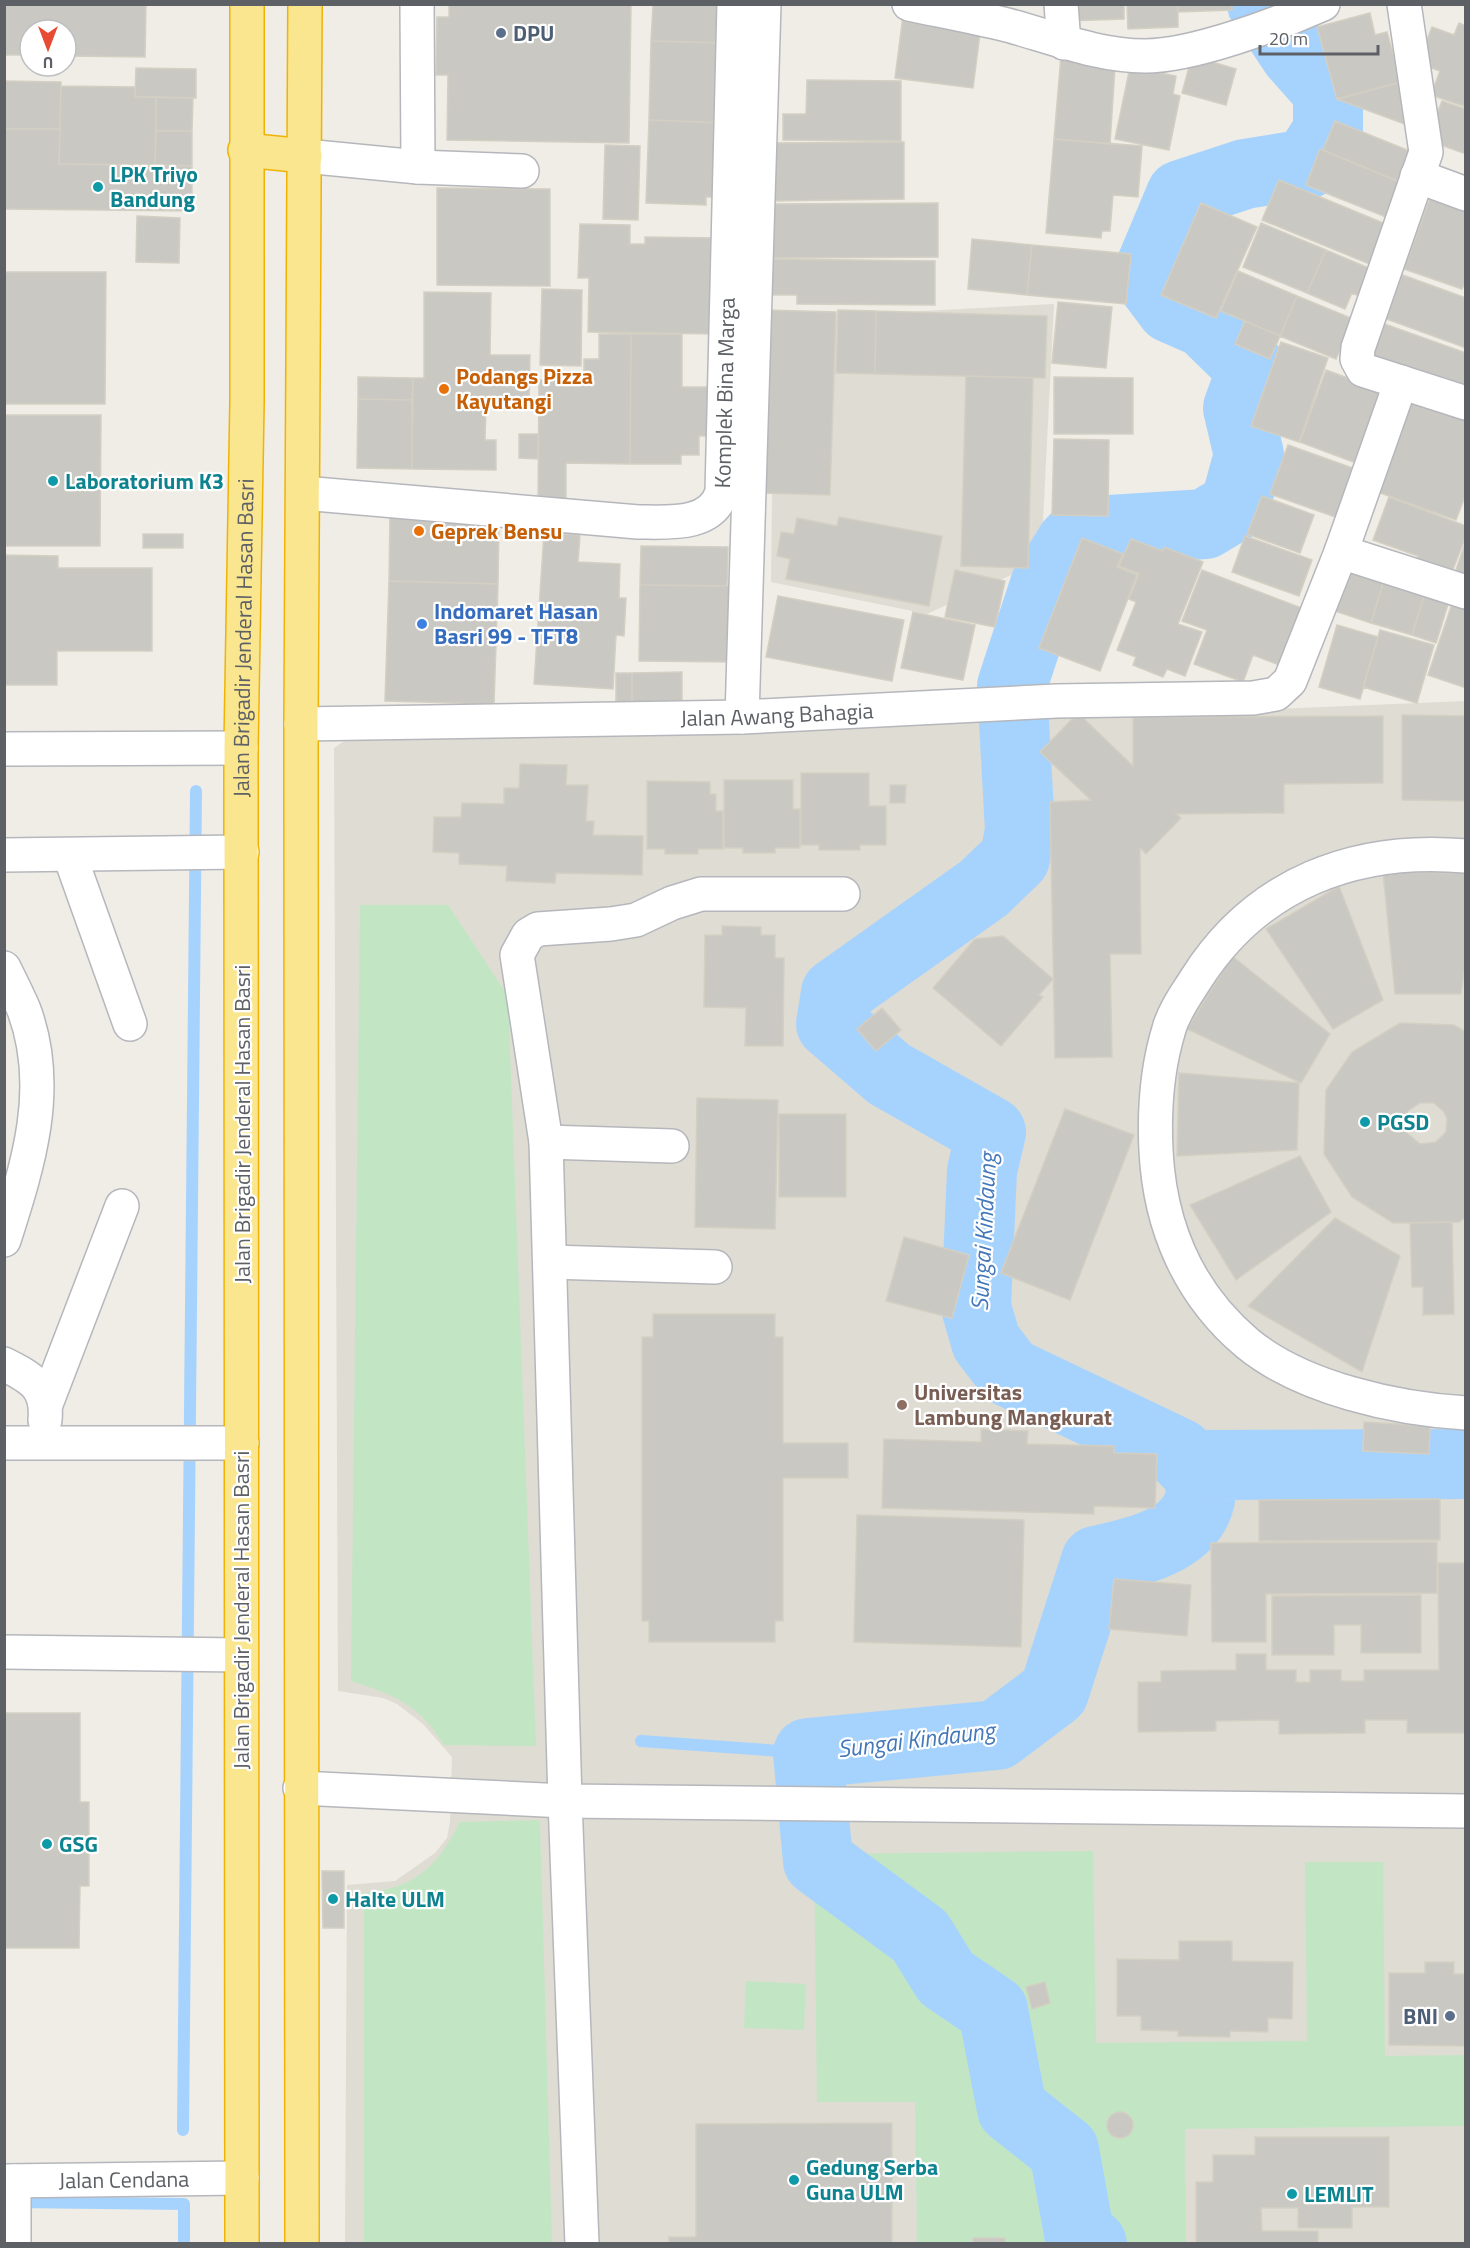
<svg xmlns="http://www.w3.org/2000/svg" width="1470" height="2248" font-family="'Titillium Web',sans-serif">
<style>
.education{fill:#dfdcd3}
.green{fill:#c2e6c4}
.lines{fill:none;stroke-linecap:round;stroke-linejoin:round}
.stream{stroke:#a6d3fe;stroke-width:12}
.river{stroke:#a6d3fe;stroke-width:70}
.building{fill:#cac8c2;stroke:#d4cfc3;stroke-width:1.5;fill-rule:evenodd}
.minor-casing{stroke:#b5b7bc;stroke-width:36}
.highway-casing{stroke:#f0b304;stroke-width:36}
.minor{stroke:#fff;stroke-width:33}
.highway{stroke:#fbe690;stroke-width:33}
.service-dot{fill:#5c6f8a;stroke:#fff;stroke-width:2}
.culture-dot{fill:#0f9aa8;stroke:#fff;stroke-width:2}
.food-dot{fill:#e8710a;stroke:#fff;stroke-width:2}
.shop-dot{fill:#3f7fe0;stroke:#fff;stroke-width:2}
.education-dot{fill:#8d6e63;stroke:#fff;stroke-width:2}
.labels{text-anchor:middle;stroke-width:4.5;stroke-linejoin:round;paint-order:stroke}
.service-label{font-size:22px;font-weight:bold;fill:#4e5e75;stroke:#fff;text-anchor:start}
.culture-label{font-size:22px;font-weight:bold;fill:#0d838f;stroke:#fff;text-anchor:start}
.food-label{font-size:22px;font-weight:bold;fill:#c56008;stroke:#fff;text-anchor:start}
.street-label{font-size:22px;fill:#5d6065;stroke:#fff}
.shop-label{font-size:22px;font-weight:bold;fill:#366cbe;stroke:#fff;text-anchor:start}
.education-label{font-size:22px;font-weight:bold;fill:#785e54;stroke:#fff;text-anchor:start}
.water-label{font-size:24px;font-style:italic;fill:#4578b9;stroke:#fff}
</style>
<rect width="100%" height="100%" fill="#efede5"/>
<!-- education -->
<path class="education" d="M 1054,304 L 1041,561 L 927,614 L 771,582 L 774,319 Z
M 1465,701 L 1465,2243 L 345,2243 L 347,1885 L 395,1881 L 435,1853 L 447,1838 L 450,1822 L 452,1757 L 423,1724 L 397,1704 L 383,1698 L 338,1691 L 334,748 L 362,729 L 966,722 Z"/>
<!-- green -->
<path class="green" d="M 360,905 L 448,905 L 508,996 L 536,1746 L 444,1745 C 419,1704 394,1695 351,1681 Z
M 540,1820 L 552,2243 L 364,2243 L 364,1893 C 415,1888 437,1867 460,1822 Z
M 1093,1851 L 1096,2043 L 1307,2041 L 1305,1862 L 1383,1862 L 1385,2056 L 1465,2055 L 1465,2126 L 1185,2129 L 1186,2243 L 917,2243 L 915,2102 L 817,2102 L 814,1854 Z
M 746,1981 L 806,1984 L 804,2030 L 744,2028 Z"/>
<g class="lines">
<!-- stream -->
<path class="stream" d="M 641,1741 L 808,1753
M 183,2130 L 196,791
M 15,2202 L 184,2204 L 184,2244"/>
<!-- river -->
<path class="river" d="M 1191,1465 L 1466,1464
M 1092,2244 L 1079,2233 L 1064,2150 L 1012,2109 L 993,2010 L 946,1978 L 920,1936 L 818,1861 L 808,1753 L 997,1735 L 1054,1692 L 1096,1561 C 1132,1553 1190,1542 1200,1499 C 1201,1492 1200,1483 1201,1476 L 1179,1453 L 1009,1372 L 986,1342 L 976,1307 L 982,1171 L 991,1132 L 889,1074 L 831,1024 L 836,993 L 984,888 L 1015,858 L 1020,830 L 1012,686 L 1045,585 L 1071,543 L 1081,533 L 1094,531 L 1205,524 L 1235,506 L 1249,455 L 1238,408 L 1252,369 L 1205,323 L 1171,308 L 1147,276 L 1181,195 L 1245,174 L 1307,164 L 1328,131 L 1328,91 L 1295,54 L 1262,4"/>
</g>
<!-- building -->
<path class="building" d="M 4,4 L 146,4 L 145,57 L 66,56 L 66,30 L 30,30 L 30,55 L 4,55 Z
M 449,4 L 631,4 L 629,143 L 447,140 L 448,75 L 436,75 L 437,17 L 449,17 Z
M 653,4 L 727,4 L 726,43 L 651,41 Z
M 1066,4 L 1124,4 L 1124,19 L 1066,21 Z
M 1127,4 L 1178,4 L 1178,27 L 1128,29 Z
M 1178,4 L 1232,4 L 1232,10 L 1178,12 Z
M 1370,13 L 1375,35 L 1387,32 L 1401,82 L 1337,99 L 1317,27 Z
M 903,16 L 981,26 L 973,88 L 895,78 Z
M 1459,23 L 1466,26 L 1466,107 L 1431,95 L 1440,71 L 1418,63 L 1432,27 L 1454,35 Z
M 651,41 L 726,43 L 724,123 L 649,120 Z
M 1061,56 L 1115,67 L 1110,144 L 1054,139 Z
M 1192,56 L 1236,69 L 1226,105 L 1182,93 Z
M 1130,67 L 1176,76 L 1173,94 L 1180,96 L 1169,150 L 1115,139 Z
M 136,68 L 196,69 L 196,98 L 135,97 Z
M 807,80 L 901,81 L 901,141 L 783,140 L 783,114 L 806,114 Z
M 4,81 L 61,82 L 60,129 L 4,129 Z
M 1401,82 L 1413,127 L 1337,99 Z
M 61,86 L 135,87 L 135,97 L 156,97 L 155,165 L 59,164 Z
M 156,97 L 193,98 L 192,131 L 156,131 Z
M 1442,101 L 1466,109 L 1466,154 L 1427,140 Z
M 649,120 L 724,123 L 721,197 L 706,197 L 706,205 L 646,203 Z
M 1335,121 L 1412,152 L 1400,182 L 1323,150 Z
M 4,129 L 60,129 L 59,164 L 192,166 L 192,211 L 4,209 Z
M 156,131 L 192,131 L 192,166 L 155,165 Z
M 1054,139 L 1142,146 L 1138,197 L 1113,195 L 1110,231 L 1102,231 L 1101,238 L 1046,233 Z
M 904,142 L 904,199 L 771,201 L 771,143 Z
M 605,145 L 640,146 L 638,220 L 603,219 Z
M 1320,149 L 1400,182 L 1386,217 L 1306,185 Z
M 1279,180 L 1388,225 L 1372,265 L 1262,220 Z
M 1434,187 L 1466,199 L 1466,280 L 1462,289 L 1404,269 Z
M 437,188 L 550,189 L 550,286 L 437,285 Z
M 938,203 L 938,257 L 771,258 L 771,204 Z
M 1201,203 L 1257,227 L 1216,318 L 1161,295 Z
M 137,216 L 180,218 L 179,263 L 136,262 Z
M 1261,223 L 1326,250 L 1307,293 L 1243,267 Z
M 580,224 L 630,225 L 630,244 L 645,244 L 645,237 L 720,238 L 720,260 L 710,260 L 710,277 L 718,277 L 717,334 L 588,332 L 589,278 L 578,278 Z
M 972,239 L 1032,245 L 1027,295 L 968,289 Z
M 1032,245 L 1131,254 L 1126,304 L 1027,295 Z
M 1326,250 L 1378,272 L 1367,299 L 1352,293 L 1345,309 L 1307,293 Z
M 772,259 L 935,261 L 935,305 L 797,304 L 797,295 L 771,295 Z
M 1238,271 L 1297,296 L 1280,336 L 1221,311 Z
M 4,272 L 106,272 L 105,404 L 4,404 Z
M 1400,274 L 1466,298 L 1466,348 L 1384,318 Z
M 542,289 L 582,290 L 581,366 L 540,365 Z
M 424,292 L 491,293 L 490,355 L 530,355 L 529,404 L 486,403 L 485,440 L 496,440 L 496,470 L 412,469 L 413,378 L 424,378 Z
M 1297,296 L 1353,319 L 1336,359 L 1280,336 Z
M 1058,302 L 1112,307 L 1106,368 L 1052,363 Z
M 764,310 L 836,312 L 830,495 L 758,493 Z
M 838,310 L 876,311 L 875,374 L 836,373 Z
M 876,311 L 1047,316 L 1045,378 L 875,374 Z
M 1245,321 L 1280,336 L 1270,359 L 1235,344 Z
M 1379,322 L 1466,353 L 1466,381 L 1459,399 L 1364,363 Z
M 599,334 L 631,334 L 630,464 L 566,463 L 566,502 L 538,502 L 539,380 L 584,380 L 584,359 L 599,359 Z
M 631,334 L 682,334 L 682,387 L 718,387 L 718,436 L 699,436 L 699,455 L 681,455 L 681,464 L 630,464 Z
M 1281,342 L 1328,358 L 1299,442 L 1251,426 Z
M 1326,370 L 1383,391 L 1356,463 L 1300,442 Z
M 966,376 L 1033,378 L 1028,568 L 961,566 Z
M 358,377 L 413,378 L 412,400 L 358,399 Z
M 1054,377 L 1133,378 L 1133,434 L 1054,434 Z
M 1408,392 L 1466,413 L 1466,494 L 1456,520 L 1372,490 Z
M 358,399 L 412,400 L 412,469 L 357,468 Z
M 4,415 L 101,415 L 100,546 L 4,546 Z
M 519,434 L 538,434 L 538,459 L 519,458 Z
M 1054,439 L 1109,440 L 1108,516 L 1052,515 Z
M 1288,445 L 1358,470 L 1341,519 L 1270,494 Z
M 1262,496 L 1314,515 L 1300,553 L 1247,534 Z
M 1389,497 L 1466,526 L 1466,536 L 1450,577 L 1415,564 L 1418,556 L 1373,540 Z
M 390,515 L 499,518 L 498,584 L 389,581 Z
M 839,517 L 942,536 L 929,606 L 786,579 L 790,559 L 777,556 L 781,532 L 794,534 L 797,518 L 837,526 Z
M 544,533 L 580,535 L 578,562 L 620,564 L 619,598 L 626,598 L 624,636 L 616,635 L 613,689 L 534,684 Z
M 143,534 L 183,534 L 183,548 L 143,548 Z
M 1245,536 L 1312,560 L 1299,596 L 1232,572 Z
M 1082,538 L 1123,554 L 1117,567 L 1137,575 L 1100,671 L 1039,648 Z
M 1131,539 L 1163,551 L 1164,547 L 1203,562 L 1178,624 L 1202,632 L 1185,676 L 1167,669 L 1163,677 L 1133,665 L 1136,657 L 1117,650 L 1136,602 L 1129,599 L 1139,574 L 1119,566 Z
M 1466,541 L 1466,585 L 1452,581 Z
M 641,546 L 728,547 L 727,586 L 640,585 Z
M 4,555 L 58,556 L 58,568 L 152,568 L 152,651 L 57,651 L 57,685 L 4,685 Z
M 1350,566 L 1385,577 L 1371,623 L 1335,611 Z
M 955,570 L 1005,581 L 995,627 L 945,617 Z
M 1202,570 L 1304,609 L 1282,666 L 1253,655 L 1243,682 L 1194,664 L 1207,630 L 1182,621 Z
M 1385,577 L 1426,590 L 1412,635 L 1371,623 Z
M 389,581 L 498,584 L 494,704 L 385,701 Z
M 640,585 L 731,586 L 731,662 L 639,661 Z
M 1426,590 L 1450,598 L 1436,643 L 1412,635 Z
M 778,596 L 904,620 L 892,681 L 766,657 Z
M 1454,598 L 1466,602 L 1466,688 L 1428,675 Z
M 913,612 L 975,625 L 963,680 L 901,668 Z
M 1337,625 L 1378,637 L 1360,699 L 1319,687 Z
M 1380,630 L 1434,645 L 1417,703 L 1363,687 Z
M 682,672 L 682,709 L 632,709 L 632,673 Z
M 616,673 L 632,673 L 632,709 L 616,709 Z
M 1078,713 L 1133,766 L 1133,717 L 1383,716 L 1383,783 L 1284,784 L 1284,813 L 1176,814 L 1181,818 L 1146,854 L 1140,848 L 1141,954 L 1110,954 L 1112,1057 L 1055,1058 L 1050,802 L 1091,800 L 1040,752 Z
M 1402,715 L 1466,716 L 1466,801 L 1402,800 Z
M 520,764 L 567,765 L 566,785 L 588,785 L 586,821 L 594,821 L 593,835 L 643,836 L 642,875 L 556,873 L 555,883 L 506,881 L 507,866 L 459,864 L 459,853 L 433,852 L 434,817 L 461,817 L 462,803 L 504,804 L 504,788 L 519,788 Z
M 801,773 L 869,773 L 869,806 L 886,806 L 886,845 L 860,845 L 860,850 L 819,850 L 819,845 L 801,845 Z
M 724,780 L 793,780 L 793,809 L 800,809 L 800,848 L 775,848 L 775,853 L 743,853 L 743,848 L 724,848 Z
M 647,781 L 710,782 L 710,794 L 716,794 L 716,811 L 723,811 L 723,849 L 698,849 L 698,854 L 665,854 L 665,849 L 647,849 Z
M 890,785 L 906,785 L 905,803 L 890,803 Z
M 1383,872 L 1466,873 L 1466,959 L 1461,994 L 1395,994 Z
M 1339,886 L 1383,1000 L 1333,1029 L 1266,929 Z
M 722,926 L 761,927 L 761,935 L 775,935 L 775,958 L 784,958 L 783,1046 L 745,1046 L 746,1008 L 704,1007 L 705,935 L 722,935 Z
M 1003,936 L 1053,979 L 1039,995 L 1043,997 L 1001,1046 L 933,988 L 975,939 Z
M 1232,956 L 1330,1034 L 1301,1083 L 1187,1029 Z
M 882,1008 L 901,1030 L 876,1051 L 857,1029 Z
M 1400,1023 L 1454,1025 L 1466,1032 L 1466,1217 L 1459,1222 L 1393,1223 L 1352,1197 L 1324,1154 L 1326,1090 L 1352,1052 ZM 1420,1103 L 1434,1103 L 1444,1112 L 1447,1119 L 1446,1132 L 1436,1142 L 1420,1144 L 1406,1132 L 1405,1118 L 1408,1111 Z
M 1179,1073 L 1299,1083 L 1297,1150 L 1177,1156 Z
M 697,1098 L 778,1100 L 775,1229 L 695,1227 Z
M 1065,1109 L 1134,1135 L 1070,1300 L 1001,1273 Z
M 779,1114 L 846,1114 L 846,1197 L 779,1197 Z
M 1300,1156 L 1331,1212 L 1236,1280 L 1190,1205 Z
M 1335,1218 L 1400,1256 L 1362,1372 L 1248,1306 Z
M 1452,1222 L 1454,1314 L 1423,1315 L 1423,1287 L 1412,1287 L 1410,1223 Z
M 904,1237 L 969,1255 L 952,1318 L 886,1301 Z
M 653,1314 L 775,1314 L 775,1337 L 783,1337 L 783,1443 L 848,1443 L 848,1478 L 783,1478 L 783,1621 L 775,1621 L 775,1642 L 649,1642 L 649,1621 L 642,1621 L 642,1337 L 653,1337 Z
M 1364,1422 L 1430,1426 L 1429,1454 L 1363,1451 Z
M 981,1429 L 1028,1431 L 1027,1444 L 1114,1446 L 1114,1453 L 1157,1454 L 1155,1508 L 1094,1506 L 1094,1514 L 882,1508 L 884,1439 L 981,1442 Z
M 1440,1499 L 1440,1540 L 1259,1541 L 1259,1500 Z
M 857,1515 L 1024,1520 L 1021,1647 L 854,1642 Z
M 1437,1542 L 1437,1593 L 1266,1594 L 1266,1642 L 1212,1642 L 1211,1543 Z
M 1438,1563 L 1466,1563 L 1466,1733 L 1407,1733 L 1407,1720 L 1365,1720 L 1365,1733 L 1279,1734 L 1279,1720 L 1216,1721 L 1216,1731 L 1138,1732 L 1138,1682 L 1161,1682 L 1161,1671 L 1236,1670 L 1236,1654 L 1266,1654 L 1266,1670 L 1296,1670 L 1296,1682 L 1310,1682 L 1310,1670 L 1341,1670 L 1341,1681 L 1364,1681 L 1364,1670 L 1439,1670 Z
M 1114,1579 L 1191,1585 L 1187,1636 L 1109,1629 Z
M 1421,1595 L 1421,1653 L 1361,1653 L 1361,1625 L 1334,1625 L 1334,1655 L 1272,1655 L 1272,1596 Z
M 4,1713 L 80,1713 L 80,1802 L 89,1802 L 89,1886 L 80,1886 L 79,1948 L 4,1948 Z
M 322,1871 L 344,1871 L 344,1928 L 323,1928 Z
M 1179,1941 L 1232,1941 L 1232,1961 L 1293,1962 L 1292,2019 L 1268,2018 L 1268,2032 L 1230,2031 L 1230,2037 L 1178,2036 L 1178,2031 L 1141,2030 L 1141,2016 L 1117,2016 L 1117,1959 L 1179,1960 Z
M 1425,1962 L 1454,1962 L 1454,1974 L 1466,1974 L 1466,2046 L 1389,2045 L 1389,1973 L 1425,1973 Z
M 1045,1982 L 1050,2003 L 1032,2009 L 1026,1987 Z
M1107 2125a13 13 0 1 1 26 0a13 13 0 1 1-26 0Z
M 892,2123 L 892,2244 L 669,2244 L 669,2237 L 696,2237 L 696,2124 Z
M 1255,2137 L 1389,2137 L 1389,2207 L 1352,2207 L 1352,2228 L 1298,2228 L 1298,2208 L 1261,2208 L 1262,2231 L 1318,2231 L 1318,2244 L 1196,2244 L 1196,2182 L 1213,2182 L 1213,2155 L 1255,2155 Z
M 973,2238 L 1005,2238 L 1005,2244 L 973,2244 Z"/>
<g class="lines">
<defs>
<g id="minor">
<path d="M 417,4 L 418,167"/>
<path d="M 909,4 C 942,11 975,17 1007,25 C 1052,37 1097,56 1145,56 C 1193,56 1278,24 1323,4"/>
<path d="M 1061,4 L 1064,43"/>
<path d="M 1404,4 L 1426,152 L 1358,348 L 1357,359 L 1363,370 L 1466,403"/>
<path d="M 305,156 L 418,167 L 522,171"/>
<path d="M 1417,176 L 1466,194"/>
<path id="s1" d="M 303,493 L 638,522 C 667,522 712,527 722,492 L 734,4"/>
<path d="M 1341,552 L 1466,592"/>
<path d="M 742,717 L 764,4"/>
<path id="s2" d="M 301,724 L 742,717 L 1056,701 L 1253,698 L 1276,694 L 1290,681 L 1341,552 L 1401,382"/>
<path d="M 4,749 L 241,748"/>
<path d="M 4,855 L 242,852"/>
<path d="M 70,856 L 130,1024"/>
<path d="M 1466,856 C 1355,846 1257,883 1196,979 C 1186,995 1174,1011 1169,1029 C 1157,1068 1154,1111 1156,1151 C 1160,1227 1189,1294 1247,1343 C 1301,1388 1396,1409 1466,1413"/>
<path d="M 4,968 C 11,982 18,996 24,1010 C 53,1088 28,1165 4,1240"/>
<path d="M 546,1142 L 672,1146"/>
<path d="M 550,1262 L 715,1267"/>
<path d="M 4,1364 C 32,1378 48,1387 45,1420"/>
<path d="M 46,1404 L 122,1206"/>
<path d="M 4,1443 L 242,1443"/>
<path d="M 4,1652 L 240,1655"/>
<path d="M 300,1788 L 565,1801 L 1466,1811"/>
<path id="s3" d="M 4,2181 L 242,2178"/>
<path d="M 14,2181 L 14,2244"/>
<path d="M 582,2244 L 565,1801 L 546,1142 L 517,955 L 528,935 L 538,929 L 611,924 L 636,920 L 672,903 L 701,894 L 843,894"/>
</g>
<g id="highway">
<path d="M 245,150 L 305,156"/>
<path id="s4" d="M 242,2244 L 241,748 L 247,402 L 247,4"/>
<path d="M 302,2244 L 301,724 L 305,4"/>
</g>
</defs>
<!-- minor casing -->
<use href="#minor" class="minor-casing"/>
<!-- highway casing -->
<use href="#highway" class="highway-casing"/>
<!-- minor -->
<use href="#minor" class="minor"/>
<!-- highway -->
<use href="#highway" class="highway"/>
</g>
<!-- markers -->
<g class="service-dot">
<circle cx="501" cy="33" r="6"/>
<circle cx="1450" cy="2016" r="6"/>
</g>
<g class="culture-dot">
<circle cx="98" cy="187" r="6"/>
<circle cx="53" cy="481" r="6"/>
<circle cx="1365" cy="1122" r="6"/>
<circle cx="47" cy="1844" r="6"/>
<circle cx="333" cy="1899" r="6"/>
<circle cx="794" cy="2180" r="6"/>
<circle cx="1292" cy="2194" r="6"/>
</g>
<g class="food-dot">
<circle cx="444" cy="389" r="6"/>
<circle cx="419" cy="531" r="6"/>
</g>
<circle class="shop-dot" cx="422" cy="624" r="6"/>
<circle class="education-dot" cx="902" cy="1405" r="6"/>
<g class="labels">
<!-- service labels -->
<g class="service-label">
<text x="513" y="41">DPU</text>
<text x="1438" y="2024" text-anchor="end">BNI</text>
</g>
<!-- culture labels -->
<g class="culture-label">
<text x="110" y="182">LPK Triyo<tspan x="110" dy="25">Bandung</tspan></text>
<text x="65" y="489">Laboratorium K3</text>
<text x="1377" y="1130">PGSD</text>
<text x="59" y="1852">GSG</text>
<text x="345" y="1907">Halte ULM</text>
<text x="806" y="2175">Gedung Serba<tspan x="806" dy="25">Guna ULM</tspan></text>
<text x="1304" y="2202">LEMLIT</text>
</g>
<!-- food labels -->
<g class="food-label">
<text x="456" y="384">Podangs Pizza<tspan x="456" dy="25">Kayutangi</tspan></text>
<text x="431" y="539">Geprek Bensu</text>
</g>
<!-- street labels -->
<g class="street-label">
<text dy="8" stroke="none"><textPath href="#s1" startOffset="532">Komplek Bina Marga</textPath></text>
<text dy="8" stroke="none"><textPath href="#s4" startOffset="1606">Jalan Brigadir Jenderal Hasan Basri</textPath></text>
<text dy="8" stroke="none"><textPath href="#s2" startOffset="476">Jalan Awang Bahagia</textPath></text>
<text transform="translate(242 1124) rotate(-90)" y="8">Jalan Brigadir Jenderal Hasan Basri</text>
<text transform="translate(241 1610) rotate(-90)" y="8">Jalan Brigadir Jenderal Hasan Basri</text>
<text dy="8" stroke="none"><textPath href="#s3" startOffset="120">Jalan Cendana</textPath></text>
</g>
<!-- shop labels -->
<g class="shop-label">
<text x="434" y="619">Indomaret Hasan<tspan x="434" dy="25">Basri 99 - TFT8</tspan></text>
</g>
<!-- education labels -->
<g class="education-label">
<text x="914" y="1400">Universitas<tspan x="914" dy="25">Lambung Mangkurat</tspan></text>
</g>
<!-- water labels -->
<g class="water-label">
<text transform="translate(984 1232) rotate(-87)" y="8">Sungai Kindaung</text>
<text transform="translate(916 1740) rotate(-7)" y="8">Sungai Kindaung</text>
</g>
</g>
<!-- border -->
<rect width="1470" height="2248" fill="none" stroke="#5d6065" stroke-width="12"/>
<!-- north arrow -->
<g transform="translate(48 48) rotate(180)"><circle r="28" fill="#ffffff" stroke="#bebfc1" stroke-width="1.5"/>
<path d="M0-4.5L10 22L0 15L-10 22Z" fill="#e74b33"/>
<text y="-9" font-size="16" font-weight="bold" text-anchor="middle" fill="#5d6065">U</text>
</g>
<!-- scale -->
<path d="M1260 45v9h118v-9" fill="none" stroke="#5d6065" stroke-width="3"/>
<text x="1269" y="45" font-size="18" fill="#5d6065" stroke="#ffffff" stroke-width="4.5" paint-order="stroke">20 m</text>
</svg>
